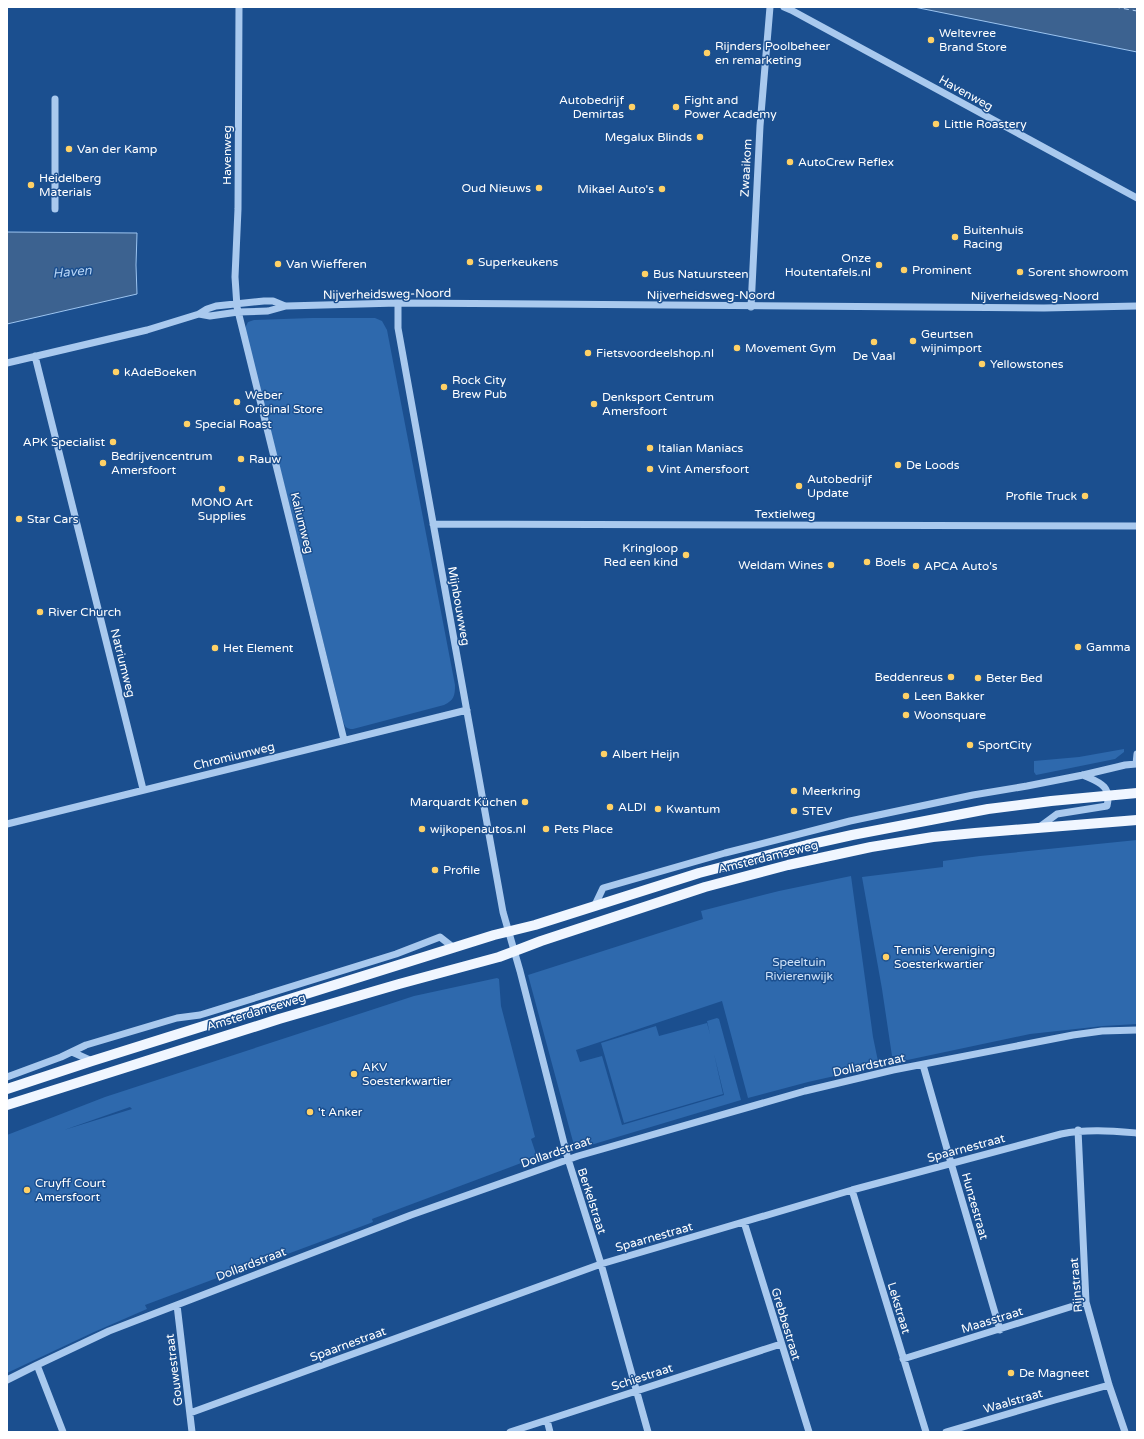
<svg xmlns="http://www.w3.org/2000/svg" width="1144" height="1439" font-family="'Varela Round',sans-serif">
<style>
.green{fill:#2e69ad;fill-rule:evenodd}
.water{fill:#3c6290;stroke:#9cc4f0}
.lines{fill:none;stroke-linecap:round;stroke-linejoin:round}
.ferry{stroke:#b5d3f5;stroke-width:1;stroke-dasharray:5 4;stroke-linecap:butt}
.minor{stroke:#a9c9ee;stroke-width:7}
.major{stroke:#f0f6ff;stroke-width:10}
.poi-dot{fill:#ffd166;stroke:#1b4f8f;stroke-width:1.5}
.labels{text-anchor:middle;stroke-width:3;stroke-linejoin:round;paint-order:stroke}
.poi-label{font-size:12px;fill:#fff;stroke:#1b4f8f;text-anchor:start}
.street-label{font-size:12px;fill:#fff;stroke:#1b4f8f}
.park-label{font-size:12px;fill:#cfe3fa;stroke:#1b4f8f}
.water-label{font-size:13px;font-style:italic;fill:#b5d3f5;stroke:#1b4f8f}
</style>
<rect width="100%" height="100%" fill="#1b4f8f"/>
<!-- green -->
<path class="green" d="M 312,318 L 375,318 L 382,321 L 387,330 L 455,685 C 455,696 454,700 444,705 L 353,729 C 346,729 345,727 343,721 L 245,328 L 248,322 L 254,320 Z
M 1124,749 L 1124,752 L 1115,759 L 1036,775 L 1034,772 L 1034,761 L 1079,757 Z
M 1137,840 L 1137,1024 L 1103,1026 L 1030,1034 L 898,1062 L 897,1056 L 892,1056 L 882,989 L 862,877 L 943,867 L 943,861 L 980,856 Z
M 851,876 L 873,1037 L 879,1066 L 808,1082 L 748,1098 L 722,1001 L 576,1050 L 580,1062 L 602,1056 L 622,1125 L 724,1095 L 714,1054 L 723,1094 L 624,1123 L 601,1043 L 656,1026 L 659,1036 L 707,1023 L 710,1034 L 707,1021 L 717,1018 L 719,1019 L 741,1100 L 584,1147 L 575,1149 L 528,975 L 703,919 L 701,911 L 779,891 Z
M 497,978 L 499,979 L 501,1006 L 535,1137 L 531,1139 L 537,1157 L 372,1219 L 373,1222 L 368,1224 L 218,1280 L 217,1278 L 145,1305 L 147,1309 L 94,1332 L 7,1373 L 7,1135 L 105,1097 L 414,996 ZM 130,1107 L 132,1109 L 64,1130 Z"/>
<!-- water -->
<path class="water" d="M 914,7 L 1137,7 L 1137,52 Z
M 7,232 L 137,233 L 136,265 L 137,294 L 7,324 Z"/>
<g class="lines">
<!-- ferry -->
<path class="ferry" d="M 1115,7 L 1137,11"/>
<!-- minor -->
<path class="minor" d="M 239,7 L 238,209 L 235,277 L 237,307 L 344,740
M 784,7 L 791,10 L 1137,198
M 55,209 L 55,99
M 398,303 L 398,328 L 503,912 L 520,971 L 568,1159 L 601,1264 L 648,1432
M 751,307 L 760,126 L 770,7
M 199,314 L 210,316 L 238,312 L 268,311 L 286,306 L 398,303 L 1044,308 L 1137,306
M 35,356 L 143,789
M 7,363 L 147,330 L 199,314 L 207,309 L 216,306 L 264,301 L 273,301 L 285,306
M 433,524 L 1137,526
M 7,824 L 467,710
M 1038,828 L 1057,814 L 1107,806 C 1112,785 1098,782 1083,775
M 594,907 L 603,888 L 725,853 L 850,821 L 973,795 L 1027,786 L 1083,775 L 1125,765 L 1136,764 L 1137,754
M 72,1052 L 92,1061
M 923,1065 L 951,1163 L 1000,1330
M 7,1077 L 61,1057 L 86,1045 L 177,1018 L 200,1015 L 396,954 L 440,937 L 454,948
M 1078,1130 L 1086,1302 L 1109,1385 L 1125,1432
M 852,1190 L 926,1432
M 744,1222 L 809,1432
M 177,1305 L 192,1432
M 903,1359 L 1086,1302
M 37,1365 L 63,1432
M 7,1380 L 37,1365 L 109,1331 L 411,1215 L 578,1156 L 805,1091 L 893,1070 L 1073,1035 L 1102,1031 L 1137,1030
M 190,1413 L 601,1264 L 852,1190 L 1061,1134 C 1087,1129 1111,1131 1137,1133
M 547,1420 L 550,1432
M 510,1432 L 781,1344
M 946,1432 L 1055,1400 L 1109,1385"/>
<!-- major -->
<path class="major" d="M 7,1089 L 92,1061 L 494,935 L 535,925 L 699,873 L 807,845 L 852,835 L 988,809 L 1051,801 L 1137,793
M 7,1105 L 279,1019 L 399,984 L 499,957 L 541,941 L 705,887 L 788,865 L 871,847 L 933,837 L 975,833 L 1137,820"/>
</g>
<!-- markers -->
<g class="poi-dot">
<circle cx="931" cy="40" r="4"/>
<circle cx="707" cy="53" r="4"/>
<circle cx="632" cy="107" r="4"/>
<circle cx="676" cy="107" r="4"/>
<circle cx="936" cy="124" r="4"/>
<circle cx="700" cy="137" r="4"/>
<circle cx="69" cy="149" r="4"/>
<circle cx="790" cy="162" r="4"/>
<circle cx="31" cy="185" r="4"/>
<circle cx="539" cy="188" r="4"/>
<circle cx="662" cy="189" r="4"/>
<circle cx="955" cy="237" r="4"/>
<circle cx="470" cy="262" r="4"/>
<circle cx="278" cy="264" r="4"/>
<circle cx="879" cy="265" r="4"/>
<circle cx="904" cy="270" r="4"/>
<circle cx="1020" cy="272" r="4"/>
<circle cx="645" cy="274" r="4"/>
<circle cx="913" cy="341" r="4"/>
<circle cx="874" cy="342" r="4"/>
<circle cx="737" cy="348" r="4"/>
<circle cx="588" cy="353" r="4"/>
<circle cx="982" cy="364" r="4"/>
<circle cx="116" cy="372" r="4"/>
<circle cx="444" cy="387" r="4"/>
<circle cx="237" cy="402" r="4"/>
<circle cx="594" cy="404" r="4"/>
<circle cx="187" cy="424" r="4"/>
<circle cx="113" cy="442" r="4"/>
<circle cx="650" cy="448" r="4"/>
<circle cx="241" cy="459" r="4"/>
<circle cx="103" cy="463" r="4"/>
<circle cx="898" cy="465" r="4"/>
<circle cx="650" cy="469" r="4"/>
<circle cx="799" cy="486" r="4"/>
<circle cx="222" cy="489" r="4"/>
<circle cx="1085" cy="496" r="4"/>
<circle cx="19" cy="519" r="4"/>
<circle cx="686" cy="555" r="4"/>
<circle cx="867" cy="562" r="4"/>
<circle cx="831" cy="565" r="4"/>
<circle cx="916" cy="566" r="4"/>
<circle cx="40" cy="612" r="4"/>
<circle cx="1078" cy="647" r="4"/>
<circle cx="215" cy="648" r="4"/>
<circle cx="951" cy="677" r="4"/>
<circle cx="978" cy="678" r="4"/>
<circle cx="906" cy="696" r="4"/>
<circle cx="906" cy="715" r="4"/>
<circle cx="970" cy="745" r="4"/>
<circle cx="604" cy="754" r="4"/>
<circle cx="794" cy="791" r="4"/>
<circle cx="525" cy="802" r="4"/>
<circle cx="610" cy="807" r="4"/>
<circle cx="658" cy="809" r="4"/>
<circle cx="794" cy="811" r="4"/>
<circle cx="422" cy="829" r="4"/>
<circle cx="546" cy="829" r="4"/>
<circle cx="435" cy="870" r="4"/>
<circle cx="886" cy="957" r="4"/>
<circle cx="354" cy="1074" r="4"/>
<circle cx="310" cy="1112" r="4"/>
<circle cx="27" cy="1190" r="4"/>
<circle cx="1011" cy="1373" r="4"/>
</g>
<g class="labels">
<!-- poi labels -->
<g class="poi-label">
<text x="939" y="37">Weltevree<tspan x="939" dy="14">Brand Store</tspan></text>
<text x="715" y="50">Rijnders Poolbeheer<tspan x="715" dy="14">en remarketing</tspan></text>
<text x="624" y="104" text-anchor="end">Autobedrijf<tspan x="624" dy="14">Demirtas</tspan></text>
<text x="684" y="104">Fight and<tspan x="684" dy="14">Power Academy</tspan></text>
<text x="944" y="128">Little Roastery</text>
<text x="692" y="141" text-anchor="end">Megalux Blinds</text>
<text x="77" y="153">Van der Kamp</text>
<text x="798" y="166">AutoCrew Reflex</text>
<text x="39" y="182">Heidelberg<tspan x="39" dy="14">Materials</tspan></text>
<text x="531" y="192" text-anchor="end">Oud Nieuws</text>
<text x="654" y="193" text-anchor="end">Mikael Auto's</text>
<text x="963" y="234">Buitenhuis<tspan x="963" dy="14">Racing</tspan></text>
<text x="871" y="262" text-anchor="end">Onze<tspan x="871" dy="14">Houtentafels.nl</tspan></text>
<text x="478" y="266">Superkeukens</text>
<text x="286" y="268">Van Wiefferen</text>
<text x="912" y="274">Prominent</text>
<text x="1028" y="276">Sorent showroom</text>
<text x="653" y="278">Bus Natuursteen</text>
<text x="921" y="338">Geurtsen<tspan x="921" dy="14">wijnimport</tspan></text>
<text x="745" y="352">Movement Gym</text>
<text x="596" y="357">Fietsvoordeelshop.nl</text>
<text x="874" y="360" text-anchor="middle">De Vaal</text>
<text x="990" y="368">Yellowstones</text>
<text x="124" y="376">kAdeBoeken</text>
<text x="452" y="384">Rock City<tspan x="452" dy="14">Brew Pub</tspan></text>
<text x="245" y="399">Weber<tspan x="245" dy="14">Original Store</tspan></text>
<text x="602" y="401">Denksport Centrum<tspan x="602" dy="14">Amersfoort</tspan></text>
<text x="195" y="428">Special Roast</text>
<text x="105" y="446" text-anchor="end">APK Specialist</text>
<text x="658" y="452">Italian Maniacs</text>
<text x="111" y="460">Bedrijvencentrum<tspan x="111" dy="14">Amersfoort</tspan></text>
<text x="249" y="463">Rauw</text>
<text x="906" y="469">De Loods</text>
<text x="658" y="473">Vint Amersfoort</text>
<text x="807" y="483">Autobedrijf<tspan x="807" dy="14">Update</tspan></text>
<text x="1077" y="500" text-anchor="end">Profile Truck</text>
<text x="222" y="506" text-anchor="middle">MONO Art<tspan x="222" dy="14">Supplies</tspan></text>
<text x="27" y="523">Star Cars</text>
<text x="678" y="552" text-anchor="end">Kringloop<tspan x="678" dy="14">Red een kind</tspan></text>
<text x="875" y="566">Boels</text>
<text x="823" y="569" text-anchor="end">Weldam Wines</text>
<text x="924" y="570">APCA Auto's</text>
<text x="48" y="616">River Church</text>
<text x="1086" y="651">Gamma</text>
<text x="223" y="652">Het Element</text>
<text x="943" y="681" text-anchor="end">Beddenreus</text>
<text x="986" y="682">Beter Bed</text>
<text x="914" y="700">Leen Bakker</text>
<text x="914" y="719">Woonsquare</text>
<text x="978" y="749">SportCity</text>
<text x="612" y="758">Albert Heijn</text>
<text x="802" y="795">Meerkring</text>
<text x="517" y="806" text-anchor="end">Marquardt Küchen</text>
<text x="618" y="811">ALDI</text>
<text x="666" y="813">Kwantum</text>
<text x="802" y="815">STEV</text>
<text x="430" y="833">wijkopenautos.nl</text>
<text x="554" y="833">Pets Place</text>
<text x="443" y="874">Profile</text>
<text x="894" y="954">Tennis Vereniging<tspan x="894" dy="14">Soesterkwartier</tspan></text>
<text x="362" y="1071">AKV<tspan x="362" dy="14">Soesterkwartier</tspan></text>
<text x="318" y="1116">'t Anker</text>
<text x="35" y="1187">Cruyff Court<tspan x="35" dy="14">Amersfoort</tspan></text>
<text x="1019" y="1377">De Magneet</text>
</g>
<!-- street labels -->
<g class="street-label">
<text transform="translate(966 93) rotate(29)" y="4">Havenweg</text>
<text transform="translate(227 155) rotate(-90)" y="4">Havenweg</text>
<text transform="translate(746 168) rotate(-87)" y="4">Zwaaikom</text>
<text transform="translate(387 294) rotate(-1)" y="4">Nijverheidsweg-Noord</text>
<text x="711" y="299">Nijverheidsweg-Noord</text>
<text x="1035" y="300">Nijverheidsweg-Noord</text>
<text x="785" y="518">Textielweg</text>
<text transform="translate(302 523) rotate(76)" y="4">Kaliumweg</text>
<text transform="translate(459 606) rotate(80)" y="4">Mijnbouwweg</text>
<text transform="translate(123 663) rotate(76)" y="4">Natriumweg</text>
<text transform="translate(234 756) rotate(-14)" y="4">Chromiumweg</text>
<text transform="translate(768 857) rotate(-14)" y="4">Amsterdamseweg</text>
<text transform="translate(256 1012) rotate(-17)" y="4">Amsterdamseweg</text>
<text transform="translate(869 1065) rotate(-12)" y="4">Dollardstraat</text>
<text transform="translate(966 1148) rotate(-15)" y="4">Spaarnestraat</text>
<text transform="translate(556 1152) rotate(-19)" y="4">Dollardstraat</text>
<text transform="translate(592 1201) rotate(72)" y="4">Berkelstraat</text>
<text transform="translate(975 1206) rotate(74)" y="4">Hunzestraat</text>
<text transform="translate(654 1237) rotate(-16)" y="4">Spaarnestraat</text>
<text transform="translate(251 1264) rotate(-21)" y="4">Dollardstraat</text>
<text transform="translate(1076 1285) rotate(-95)" y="4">Rijnstraat</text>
<text transform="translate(899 1308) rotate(73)" y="4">Lekstraat</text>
<text transform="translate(992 1320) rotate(-17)" y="4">Maasstraat</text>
<text transform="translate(786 1324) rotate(73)" y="4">Grebbestraat</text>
<text transform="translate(348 1344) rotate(-20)" y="4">Spaarnestraat</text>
<text transform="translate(174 1370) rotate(-97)" y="4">Gouwestraat</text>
<text transform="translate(642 1377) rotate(-18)" y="4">Schiestraat</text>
<text transform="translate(1013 1401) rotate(-16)" y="4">Waalstraat</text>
</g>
<!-- park labels -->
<g class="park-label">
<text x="799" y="966">Speeltuin<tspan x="799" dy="14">Rivierenwijk</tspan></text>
</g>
<!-- water labels -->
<g class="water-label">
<text transform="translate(72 271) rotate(-5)" y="5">Haven</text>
</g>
</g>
<!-- border -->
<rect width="1144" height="1439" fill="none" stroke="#ffffff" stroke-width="16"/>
</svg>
